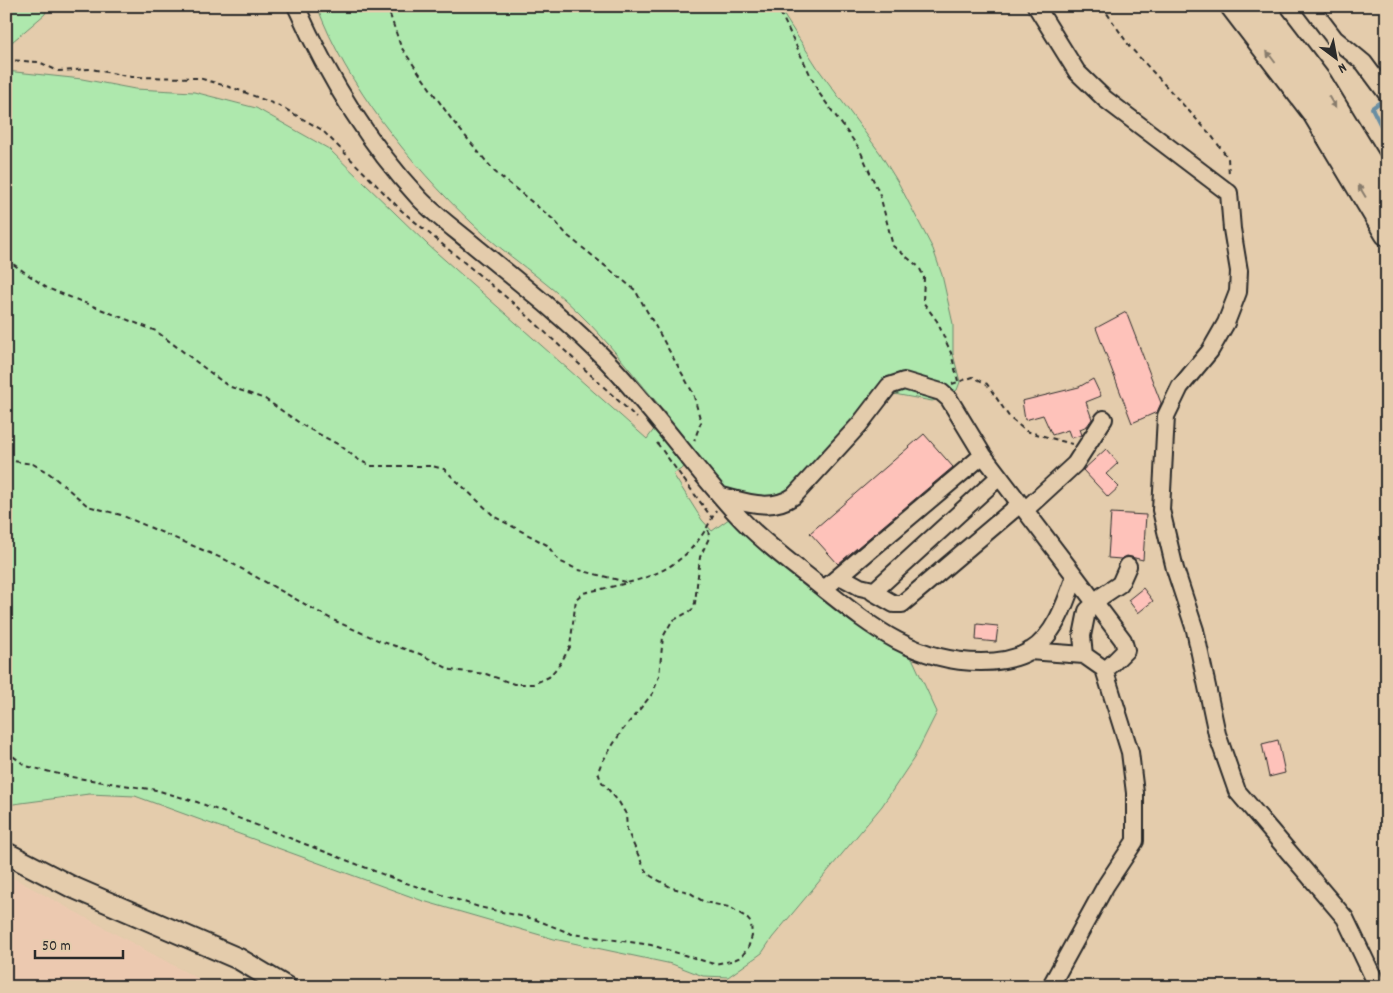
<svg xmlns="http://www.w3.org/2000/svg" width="1393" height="993" font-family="Dekko,sans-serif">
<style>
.built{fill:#ecc9b0}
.green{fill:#aee8ad;stroke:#6c8a6c}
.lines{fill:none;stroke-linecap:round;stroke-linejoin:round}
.stream{stroke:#698ea3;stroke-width:4}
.building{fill:#fec2ba;stroke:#2b2b2b}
.minor-casing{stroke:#2b2b2b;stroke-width:20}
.major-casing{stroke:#2b2b2b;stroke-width:24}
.highway-casing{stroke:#2b2b2b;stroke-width:28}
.path{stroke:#2b2b2b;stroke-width:2;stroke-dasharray:5 4;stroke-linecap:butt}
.minor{stroke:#e4ccac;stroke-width:16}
.major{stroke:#e4ccac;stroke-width:20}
.highway{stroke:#e4ccac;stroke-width:24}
.oneway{fill:#887c6c}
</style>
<rect width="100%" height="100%" fill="#e4ccac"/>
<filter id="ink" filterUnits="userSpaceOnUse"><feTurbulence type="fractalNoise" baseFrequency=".02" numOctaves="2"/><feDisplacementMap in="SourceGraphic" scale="10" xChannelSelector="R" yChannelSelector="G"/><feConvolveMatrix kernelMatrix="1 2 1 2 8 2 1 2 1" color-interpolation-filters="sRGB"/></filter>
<g filter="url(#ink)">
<!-- built -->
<path class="built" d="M 6,874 L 213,987 L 6,987 Z"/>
<!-- green -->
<path class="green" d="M 6,6 L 48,6 L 45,14 L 6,47 Z
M 317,6 L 778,6 L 819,70 L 880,153 L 899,184 L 933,249 L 942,275 L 953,324 L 953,354 L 960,382 L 957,390 L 945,398 L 932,401 L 894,394 L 885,398 L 812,482 L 744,508 L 693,462 L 673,474 L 702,520 L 712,531 L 733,516 L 868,628 L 913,660 L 937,712 L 914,758 L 882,806 L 772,938 L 762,953 L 728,977 L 703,976 L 672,964 L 554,939 L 423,901 L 135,796 L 89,794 L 6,805 L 6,71 L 82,79 L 135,89 L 194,92 L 256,108 L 329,149 L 428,245 L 647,439 L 666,413 C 637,380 610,343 579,313 C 546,280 505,255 472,223 C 411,165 346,85 317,6 Z"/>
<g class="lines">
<!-- stream -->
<path class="stream" d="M 1384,6 L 1387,9
M 1386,98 L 1372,108 L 1387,138"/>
</g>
<!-- building -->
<path class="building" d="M 1126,312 L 1161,403 L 1157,412 L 1132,423 L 1096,328 Z
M 1093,379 L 1101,396 L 1086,402 L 1092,419 L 1087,426 L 1080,429 L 1082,435 L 1071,438 L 1068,430 L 1052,435 L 1043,415 L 1025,420 L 1022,401 L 1079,387 Z
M 924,434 L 953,467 L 838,564 L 810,533 Z
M 1106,449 L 1118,463 L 1106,474 L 1119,487 L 1108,497 L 1083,470 Z
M 1111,513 L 1146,515 L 1143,560 L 1127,556 L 1121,559 L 1108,558 Z
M 1143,588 L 1153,601 L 1138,613 L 1128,600 Z
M 977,624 L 998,626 L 996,642 L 976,640 Z
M 1278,740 L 1285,773 L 1269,777 L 1262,744 Z"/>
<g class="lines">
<defs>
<path id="minor" d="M 296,6 C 327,75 368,143 419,198 C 434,214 453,228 470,242 C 516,280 563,316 605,359 C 654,410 694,469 742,520 C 764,543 790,562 815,582 C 867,623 911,662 981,662 C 996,662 1016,659 1030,651 C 1055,636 1066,602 1075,576 L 983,455 L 949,399 L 941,392 L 904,381 L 889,386 L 859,425 L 794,496 C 771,512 746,502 722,496
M 1036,6 L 1077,72 L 1105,99 L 1229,193 L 1232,229 L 1239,271 L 1238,292 L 1226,323 L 1210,351 L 1180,387 L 1166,416 L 1161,510 L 1175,569 L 1195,630 L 1217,734 L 1237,791 L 1345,918 L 1378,987
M 1310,6 L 1335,39 L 1364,63 L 1387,94
M 999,477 L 873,592 L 894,604 L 902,604 L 1020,504
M 1025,510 L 1075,464 L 1104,419
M 840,576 L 860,587 L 873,590
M 824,589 L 983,455
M 1029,651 L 1084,655 L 1104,669 L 1110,666 L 1126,650 L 1123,640 L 1075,576
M 1084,655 L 1082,636 L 1087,611 L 1102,596 L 1120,584 L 1128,566
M 1050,987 L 1106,885 L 1135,841 L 1135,793 L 1130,752 L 1104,669"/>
<path id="major" d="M 6,853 L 72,887 L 239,959 L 286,987"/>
<path id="highway" d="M 1233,6 L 1315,113 L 1387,233
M 1261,6 L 1320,83 L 1387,192"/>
</defs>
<!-- minor casing -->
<use href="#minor" class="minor-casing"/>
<!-- major casing -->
<use href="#major" class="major-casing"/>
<!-- highway casing -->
<use href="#highway" class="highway-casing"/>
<!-- path -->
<path class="path" d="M 387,6 L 401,47 L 452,120 L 495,172 L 554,220 L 568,236 L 635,290 L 693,393 L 701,422 L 694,441
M 774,6 L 781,14 L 819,93 L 859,148 L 880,195 L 893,246 L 919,267 L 924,277 L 923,302 L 937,321 L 951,353 L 958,381
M 1102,6 L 1130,47 L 1211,135 L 1228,158 L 1229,175
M 6,60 L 39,62 L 58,71 L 91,69 L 132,77 L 199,78 L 236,89 L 282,107 L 322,130 L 402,211 L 518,307 L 637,418
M 6,259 L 47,288 L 156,331 L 228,386 L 265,399 L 304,426 L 341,446 L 357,459 L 371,466 L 432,466 L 444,469 L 495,517 L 547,545 L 559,561 L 579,570 L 626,582
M 952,384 L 973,377 L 987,384 L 1010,418 L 1026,431 L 1072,444
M 657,443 L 712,518
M 6,460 L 33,464 L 50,474 L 88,506 L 121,515 L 226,560 L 333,620 L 380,641 L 420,654 L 451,670 L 486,674 L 514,684 L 533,684 L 549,677 L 560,664 L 570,647 L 576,599 L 583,593 C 646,579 686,575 716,510
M 6,751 L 26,766 L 71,777 L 156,790 L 197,802 L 400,881 L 479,907 L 534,919 L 572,934 L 651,945 L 714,964 L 731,961 L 741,957 L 748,948 L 752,936 L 751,923 L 746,917 L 729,907 L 704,902 L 689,892 L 672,888 L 651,876 L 645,870 L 627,830 L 626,814 L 619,802 L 601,781 L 598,772 L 601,764 L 621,732 L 653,693 L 659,676 L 663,637 L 672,621 L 692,610 L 695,603 L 700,557 L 709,538 L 708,527"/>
<!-- minor -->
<use href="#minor" class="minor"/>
<!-- major -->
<use href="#major" class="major"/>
<!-- highway -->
<use href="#highway" class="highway"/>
</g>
<!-- one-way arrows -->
<defs><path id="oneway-solid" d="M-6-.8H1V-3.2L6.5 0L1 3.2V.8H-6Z" transform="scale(1.25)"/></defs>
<g class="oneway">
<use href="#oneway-solid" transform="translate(1271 57) rotate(-127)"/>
<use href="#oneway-solid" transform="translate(1332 102) rotate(59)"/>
<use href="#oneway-solid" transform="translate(1362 191) rotate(-121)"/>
</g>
</g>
<!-- margin -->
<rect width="1393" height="993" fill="none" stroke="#e4ccac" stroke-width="25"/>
<rect x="12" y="12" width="1368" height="968" fill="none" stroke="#2b2b2b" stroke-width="2" filter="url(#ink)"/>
<!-- north arrow -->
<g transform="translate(1336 58) rotate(148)" stroke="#e4ccac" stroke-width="4" paint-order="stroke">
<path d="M0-4L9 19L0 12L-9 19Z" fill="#2b2b2b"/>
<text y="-8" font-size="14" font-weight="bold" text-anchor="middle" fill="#2b2b2b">N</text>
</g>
<!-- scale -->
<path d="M35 950v8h88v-8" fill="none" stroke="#2b2b2b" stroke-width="2.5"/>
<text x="42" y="950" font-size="15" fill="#2b2b2b" stroke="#e4ccac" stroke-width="4" paint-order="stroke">50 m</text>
</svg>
